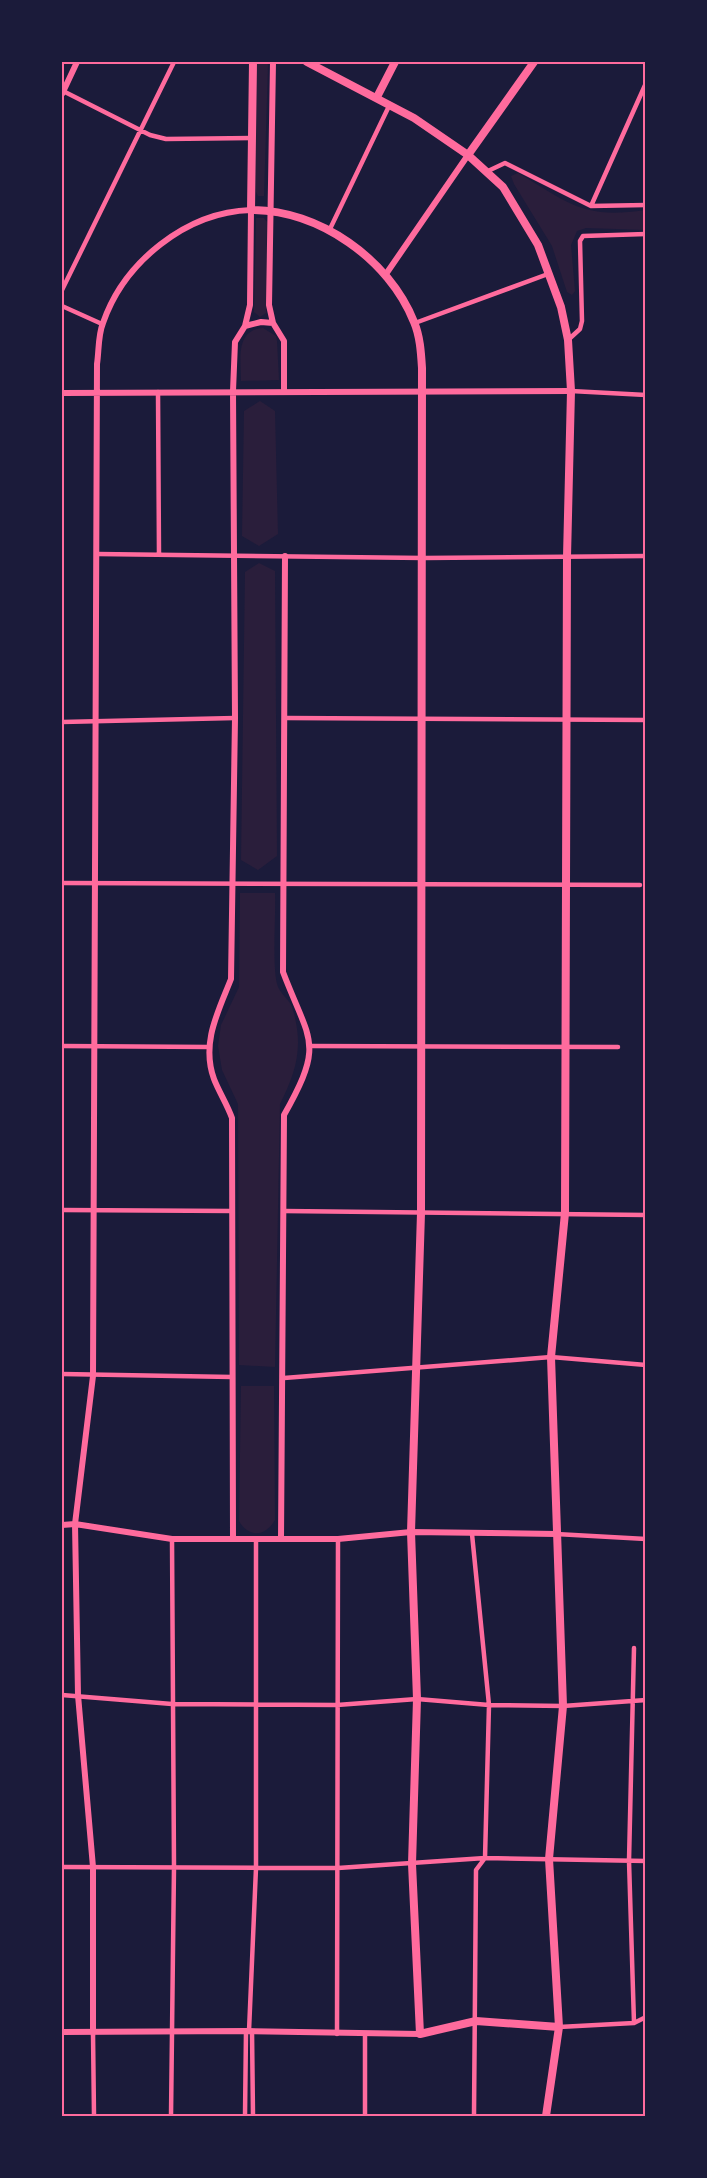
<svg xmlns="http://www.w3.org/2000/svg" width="707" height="2178" font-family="'Zilla Slab',serif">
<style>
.green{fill:#2a1e3b}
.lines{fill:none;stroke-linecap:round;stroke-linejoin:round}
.minor{stroke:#ff6b9d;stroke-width:4.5}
.tertiary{stroke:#ff6b9d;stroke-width:6}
.primary{stroke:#ff6b9d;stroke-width:8}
.trunk{stroke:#ff6b9d;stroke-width:8}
.neatline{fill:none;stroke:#ff6b9d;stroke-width:2}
</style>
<rect width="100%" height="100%" fill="#1b1b3a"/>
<!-- green -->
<path class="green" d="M 256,62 L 266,62 L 268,65 L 264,196 L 258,196 L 256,192 Z
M 518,173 C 568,202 583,220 645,210 L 645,230 L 586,228 L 577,231 L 571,245 L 575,291 L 572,295 L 567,292 L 552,246 L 514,184 L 511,176 Z
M 256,218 L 264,218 L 267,222 L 266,313 L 260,317 L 254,312 Z
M 263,328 L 276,336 L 277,341 L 279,380 L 241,381 C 241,359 235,330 263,328 Z
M 260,401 L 275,411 L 278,534 L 259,546 L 242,536 L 244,411 Z
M 259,563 L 275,571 L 277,856 L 258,870 L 241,860 L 245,572 Z
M 240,893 L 275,893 C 276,917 272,962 277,984 C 279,993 289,999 292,1007 C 304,1045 297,1070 280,1104 L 275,1367 L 239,1365 L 238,1104 L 222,1070 L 218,1046 L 221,1025 L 239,987 Z
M 241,1386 L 274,1386 L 275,1520 C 265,1537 249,1538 239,1521 Z"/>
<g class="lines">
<!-- minor -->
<path class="minor" d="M 63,91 L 150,135 L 166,139 L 252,138
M 488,171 L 505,163 L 591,206 L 646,205
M 591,206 L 646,83
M 329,231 L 390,104
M 62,290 L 174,62
M 62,306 L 102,324
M 415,323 L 548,274
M 568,340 L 580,329 L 582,321 L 580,241 L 583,236 L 646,234
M 571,391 L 646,395
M 158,392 L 159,555
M 97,554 L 424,558 L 646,556
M 286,718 L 646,720
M 62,722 L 235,718
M 62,883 L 640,885
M 62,1046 L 209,1047
M 310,1046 L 618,1047
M 62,1210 L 232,1211
M 284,1211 L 646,1215
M 62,1374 L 232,1377
M 284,1378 L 551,1357 L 646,1365
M 472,1534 L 489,1705 L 485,1858 L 476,1870 L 474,2115
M 556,1534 L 646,1539
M 634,1648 L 629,1861 L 634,2023
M 62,1695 L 172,1704 L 337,1705 L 417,1699 L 489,1705 L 563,1706 L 646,1700
M 62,1867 L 338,1868 L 485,1858 L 646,1861
M 559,2027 L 634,2023 L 646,2017
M 249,2031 L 256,1868 L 256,1539
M 252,2031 L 253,2116
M 93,2033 L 94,2116
M 337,2034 L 338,1539
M 171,2116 L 174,1867 L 172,1539
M 245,2116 L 246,2031
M 365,2116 L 365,2034"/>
<!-- tertiary -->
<path class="tertiary" d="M 273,62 L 269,305 L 273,323 L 284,341 L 284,391
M 62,94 L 77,62
M 386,274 L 468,155
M 245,326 L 261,322 L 273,323
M 62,393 L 571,391
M 62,1525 L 75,1524 L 172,1539 L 338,1539 L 411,1532 L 556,1534
M 281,1539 L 284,1115 C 325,1042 310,1043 283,972 L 285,556
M 62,2032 L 246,2031 L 420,2034
M 93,2033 L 93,1867 L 78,1695 L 75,1524 L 93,1376 L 97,364 C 99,351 98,335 103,323 C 124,262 186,212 251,210 L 250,305 L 245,326 L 235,342 L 233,391 L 235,718 L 231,979 C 218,1012 201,1043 214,1079 C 219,1092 227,1104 232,1118 L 233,1539"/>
<!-- primary -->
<path class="primary" d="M 377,97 L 395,62
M 468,155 L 534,62"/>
<!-- trunk -->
<path class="trunk" d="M 253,62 L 251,210 C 319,210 389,259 414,322 C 420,336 421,352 422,368 L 421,1213 L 411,1532 L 417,1699 L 412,1864 L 420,2034 L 476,2021 L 559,2027
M 307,62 L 414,118 L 468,155 L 503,187 L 538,245 L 561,307 L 568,340 L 571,391 L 567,557 L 565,1213 L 551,1357 L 563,1706 L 549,1859 L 559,2027 L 546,2116"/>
</g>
<!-- border -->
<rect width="707" height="2178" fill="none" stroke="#1b1b3a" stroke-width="126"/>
<rect x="63" y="63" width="581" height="2052" class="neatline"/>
</svg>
